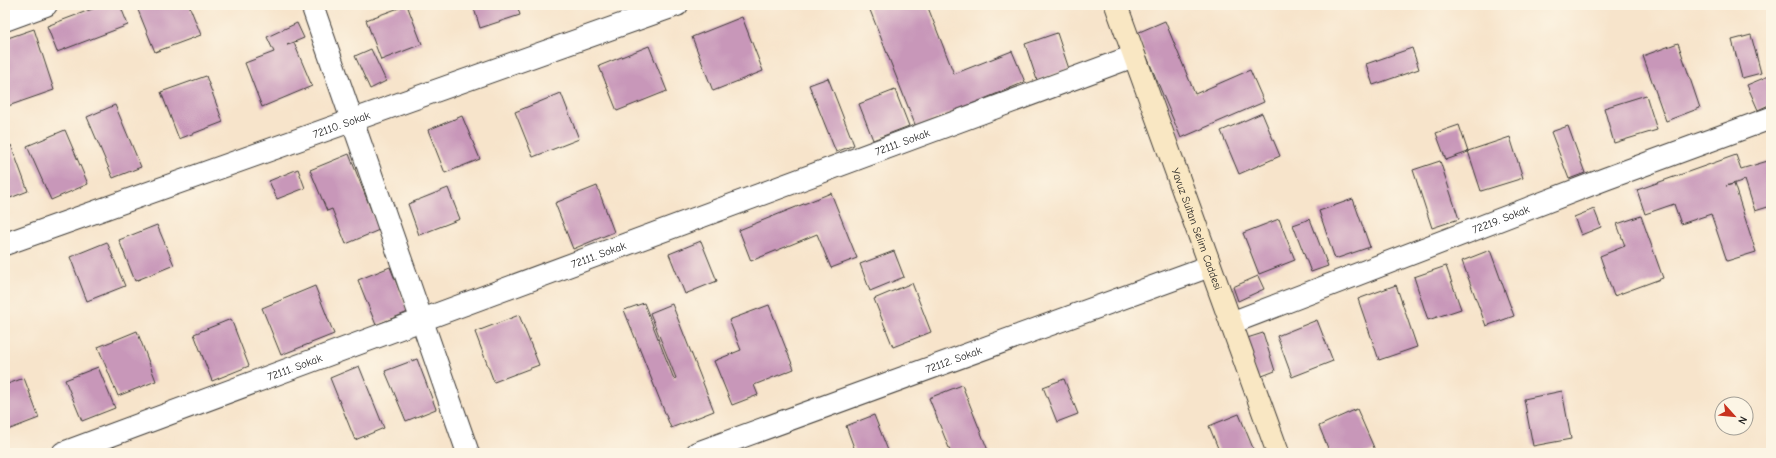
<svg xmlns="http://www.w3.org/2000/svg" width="1776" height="458" font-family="'Comic Neue',sans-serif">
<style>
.building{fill:#c897b9}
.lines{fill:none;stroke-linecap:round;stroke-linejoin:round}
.street-casing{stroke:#3d3a36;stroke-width:24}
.secondary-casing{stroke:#3d3a36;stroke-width:24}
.street{stroke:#fff;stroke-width:22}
.secondary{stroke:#f9e7c3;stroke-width:22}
.labels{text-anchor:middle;stroke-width:4;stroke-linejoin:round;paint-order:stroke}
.street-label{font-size:11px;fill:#1c1c1c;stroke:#fcf5e5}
</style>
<rect width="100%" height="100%" fill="#fcf5e5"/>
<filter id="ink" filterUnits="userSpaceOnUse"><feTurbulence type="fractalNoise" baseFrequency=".025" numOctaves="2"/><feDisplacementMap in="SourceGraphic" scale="8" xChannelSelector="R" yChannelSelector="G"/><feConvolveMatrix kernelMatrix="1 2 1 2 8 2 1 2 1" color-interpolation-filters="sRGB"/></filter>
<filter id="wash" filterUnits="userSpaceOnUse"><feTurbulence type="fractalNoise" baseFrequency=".012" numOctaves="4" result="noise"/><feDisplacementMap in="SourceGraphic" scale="16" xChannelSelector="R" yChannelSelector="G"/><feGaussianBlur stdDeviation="0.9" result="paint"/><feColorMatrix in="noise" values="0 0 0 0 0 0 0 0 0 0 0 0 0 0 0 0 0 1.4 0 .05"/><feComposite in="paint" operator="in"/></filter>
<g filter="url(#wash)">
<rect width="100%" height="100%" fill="#f7e4cb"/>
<g id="blocks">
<!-- building -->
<path class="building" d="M 103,5 L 120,5 L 128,25 L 57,52 L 47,26 Z
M 150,5 L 189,5 L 201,35 L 155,52 L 138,10 Z
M 407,5 L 422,44 L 381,60 L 366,20 Z
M 473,5 L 517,5 L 520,15 L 480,28 Z
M 868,5 L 927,5 L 954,74 L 1012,51 L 1025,82 L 916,127 Z
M 742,17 L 763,71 L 713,91 L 692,37 Z
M 1165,21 L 1195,94 L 1250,70 L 1264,102 L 1181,138 L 1137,33 Z
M 297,23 L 304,38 L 287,45 L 294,43 L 312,86 L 262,107 L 245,63 L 274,52 L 267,37 Z
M 34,29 L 54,90 L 8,106 L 5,97 L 5,39 Z
M 1057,33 L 1069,69 L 1037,80 L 1025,44 Z
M 1751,35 L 1761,73 L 1742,78 L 1732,40 Z
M 1678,43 L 1700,108 L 1666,121 L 1643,56 Z
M 649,46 L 667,91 L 617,111 L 599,66 Z
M 1412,48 L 1419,69 L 1373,85 L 1366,64 Z
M 371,49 L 386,81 L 370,89 L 355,56 Z
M 1771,75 L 1771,104 L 1758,110 L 1747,85 Z
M 206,76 L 223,122 L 179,139 L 161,92 Z
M 828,78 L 854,145 L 836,152 L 809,85 Z
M 895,90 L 909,126 L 873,140 L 859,104 Z
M 561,93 L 579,139 L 533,157 L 515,112 Z
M 1646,95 L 1657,130 L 1614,143 L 1604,108 Z
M 115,105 L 141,167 L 113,178 L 87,117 Z
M 1262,113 L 1280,156 L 1239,174 L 1221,131 Z
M 462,116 L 480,159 L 445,173 L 428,130 Z
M 1459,125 L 1468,152 L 1446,160 L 1436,133 Z
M 1568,126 L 1585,173 L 1569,179 L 1551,132 Z
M 65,130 L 88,184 L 51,200 L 27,146 Z
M 1510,137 L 1523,178 L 1481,191 L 1468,151 Z
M 11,145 L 28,191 L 5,200 L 5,148 Z
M 349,154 L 379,230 L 346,244 L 332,209 L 327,211 L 310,170 Z
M 1736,155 L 1741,169 L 1771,160 L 1771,206 L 1755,211 L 1745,180 L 1726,186 L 1734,184 L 1756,252 L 1727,261 L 1711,214 L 1681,224 L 1674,204 L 1645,214 L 1637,190 Z
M 1440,161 L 1459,219 L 1432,228 L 1413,170 Z
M 298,169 L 305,188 L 277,199 L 269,181 Z
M 597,186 L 614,232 L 573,249 L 555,203 Z
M 448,188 L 460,219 L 419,235 L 408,204 Z
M 831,193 L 857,258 L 831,268 L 817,234 L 751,261 L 739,230 Z
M 1353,199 L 1370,247 L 1335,259 L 1319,211 Z
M 1594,209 L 1601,227 L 1581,235 L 1574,217 Z
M 1641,216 L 1663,278 L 1614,296 L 1600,256 L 1625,246 L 1617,224 Z
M 1279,219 L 1295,260 L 1259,274 L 1243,233 Z
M 1310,219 L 1328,266 L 1311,272 L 1293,225 Z
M 157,225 L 174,265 L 135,281 L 119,240 Z
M 701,241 L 717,281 L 685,294 L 669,254 Z
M 107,242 L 125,286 L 87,301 L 70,257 Z
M 1490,250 L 1514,316 L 1486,326 L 1462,261 Z
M 894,251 L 904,277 L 870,291 L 860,264 Z
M 1446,266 L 1461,309 L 1428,320 L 1414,277 Z
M 390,267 L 408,312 L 376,325 L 358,280 Z
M 1258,276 L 1264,289 L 1238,301 L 1233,287 Z
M 912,283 L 931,332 L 893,347 L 874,299 Z
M 1396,285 L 1417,347 L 1379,360 L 1358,299 Z
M 315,286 L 334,334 L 281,355 L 262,308 Z
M 644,303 L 674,379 L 676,378 L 650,313 L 672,304 L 714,411 L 671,428 L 624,310 Z
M 769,305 L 794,369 L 754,385 L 758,395 L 732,405 L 714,361 L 741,350 L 729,320 Z
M 519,315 L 539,365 L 494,382 L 475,332 Z
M 231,319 L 249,366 L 212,381 L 194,334 Z
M 1317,320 L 1333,361 L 1292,377 L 1277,336 Z
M 137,331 L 156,381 L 118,396 L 98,347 Z
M 1263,333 L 1275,371 L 1257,378 L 1244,339 Z
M 417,359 L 436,409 L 406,421 L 385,371 Z
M 359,366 L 384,428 L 355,440 L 330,378 Z
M 98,367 L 115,408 L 82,421 L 65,380 Z
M 24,378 L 39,418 L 5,431 L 5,385 Z
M 1064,379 L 1078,414 L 1057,422 L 1043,387 Z
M 962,385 L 989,453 L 951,453 L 929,398 Z
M 1562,391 L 1571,439 L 1533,446 L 1524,399 Z
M 1357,409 L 1375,450 L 1367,453 L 1330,453 L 1319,426 Z
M 1239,414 L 1255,453 L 1220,453 L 1209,426 Z
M 874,415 L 889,453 L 856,453 L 846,426 Z"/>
</g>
</g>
<g filter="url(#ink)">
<use href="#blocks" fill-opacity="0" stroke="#3d3a36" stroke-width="1"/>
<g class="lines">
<defs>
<g id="street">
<path d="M 312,5 L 468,453"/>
<path d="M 5,20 L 46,5"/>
<path id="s1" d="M 5,244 L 677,5"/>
<path id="s2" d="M 1231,323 L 1605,179 L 1771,118"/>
<path id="s3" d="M 63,453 L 1134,56"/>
<path id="s4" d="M 697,453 L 1210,266"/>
</g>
<g id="secondary">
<path id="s5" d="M 1116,5 L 1278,453"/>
</g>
</defs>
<!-- street casing -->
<use href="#street" class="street-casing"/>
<!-- secondary casing -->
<use href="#secondary" class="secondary-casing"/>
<!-- street -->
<use href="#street" class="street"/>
<!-- secondary -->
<use href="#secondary" class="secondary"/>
</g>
</g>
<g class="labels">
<!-- street labels -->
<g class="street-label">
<text dy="4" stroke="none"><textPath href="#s1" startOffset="357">72110. Sokak</textPath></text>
<text dy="4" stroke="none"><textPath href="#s3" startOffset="895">72111. Sokak</textPath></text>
<text dy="4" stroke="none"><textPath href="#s2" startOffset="289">72219. Sokak</textPath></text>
<text dy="4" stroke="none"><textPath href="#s5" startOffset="238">Yavuz Sultan Selim Caddesi</textPath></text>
<text dy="4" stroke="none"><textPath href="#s3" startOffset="571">72111. Sokak</textPath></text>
<text dy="4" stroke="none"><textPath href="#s4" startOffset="273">72112. Sokak</textPath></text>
<text dy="4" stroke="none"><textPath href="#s3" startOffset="247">72111. Sokak</textPath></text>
</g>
</g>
<!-- margin -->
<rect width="1776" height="458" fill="none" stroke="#fcf5e5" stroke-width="20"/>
<!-- north arrow -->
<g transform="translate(1734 416) rotate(117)"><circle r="19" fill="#fcf5e5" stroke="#a29e95"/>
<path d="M0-3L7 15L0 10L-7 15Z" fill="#c8321e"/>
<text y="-6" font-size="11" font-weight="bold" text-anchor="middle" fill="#1c1c1c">N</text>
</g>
</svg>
